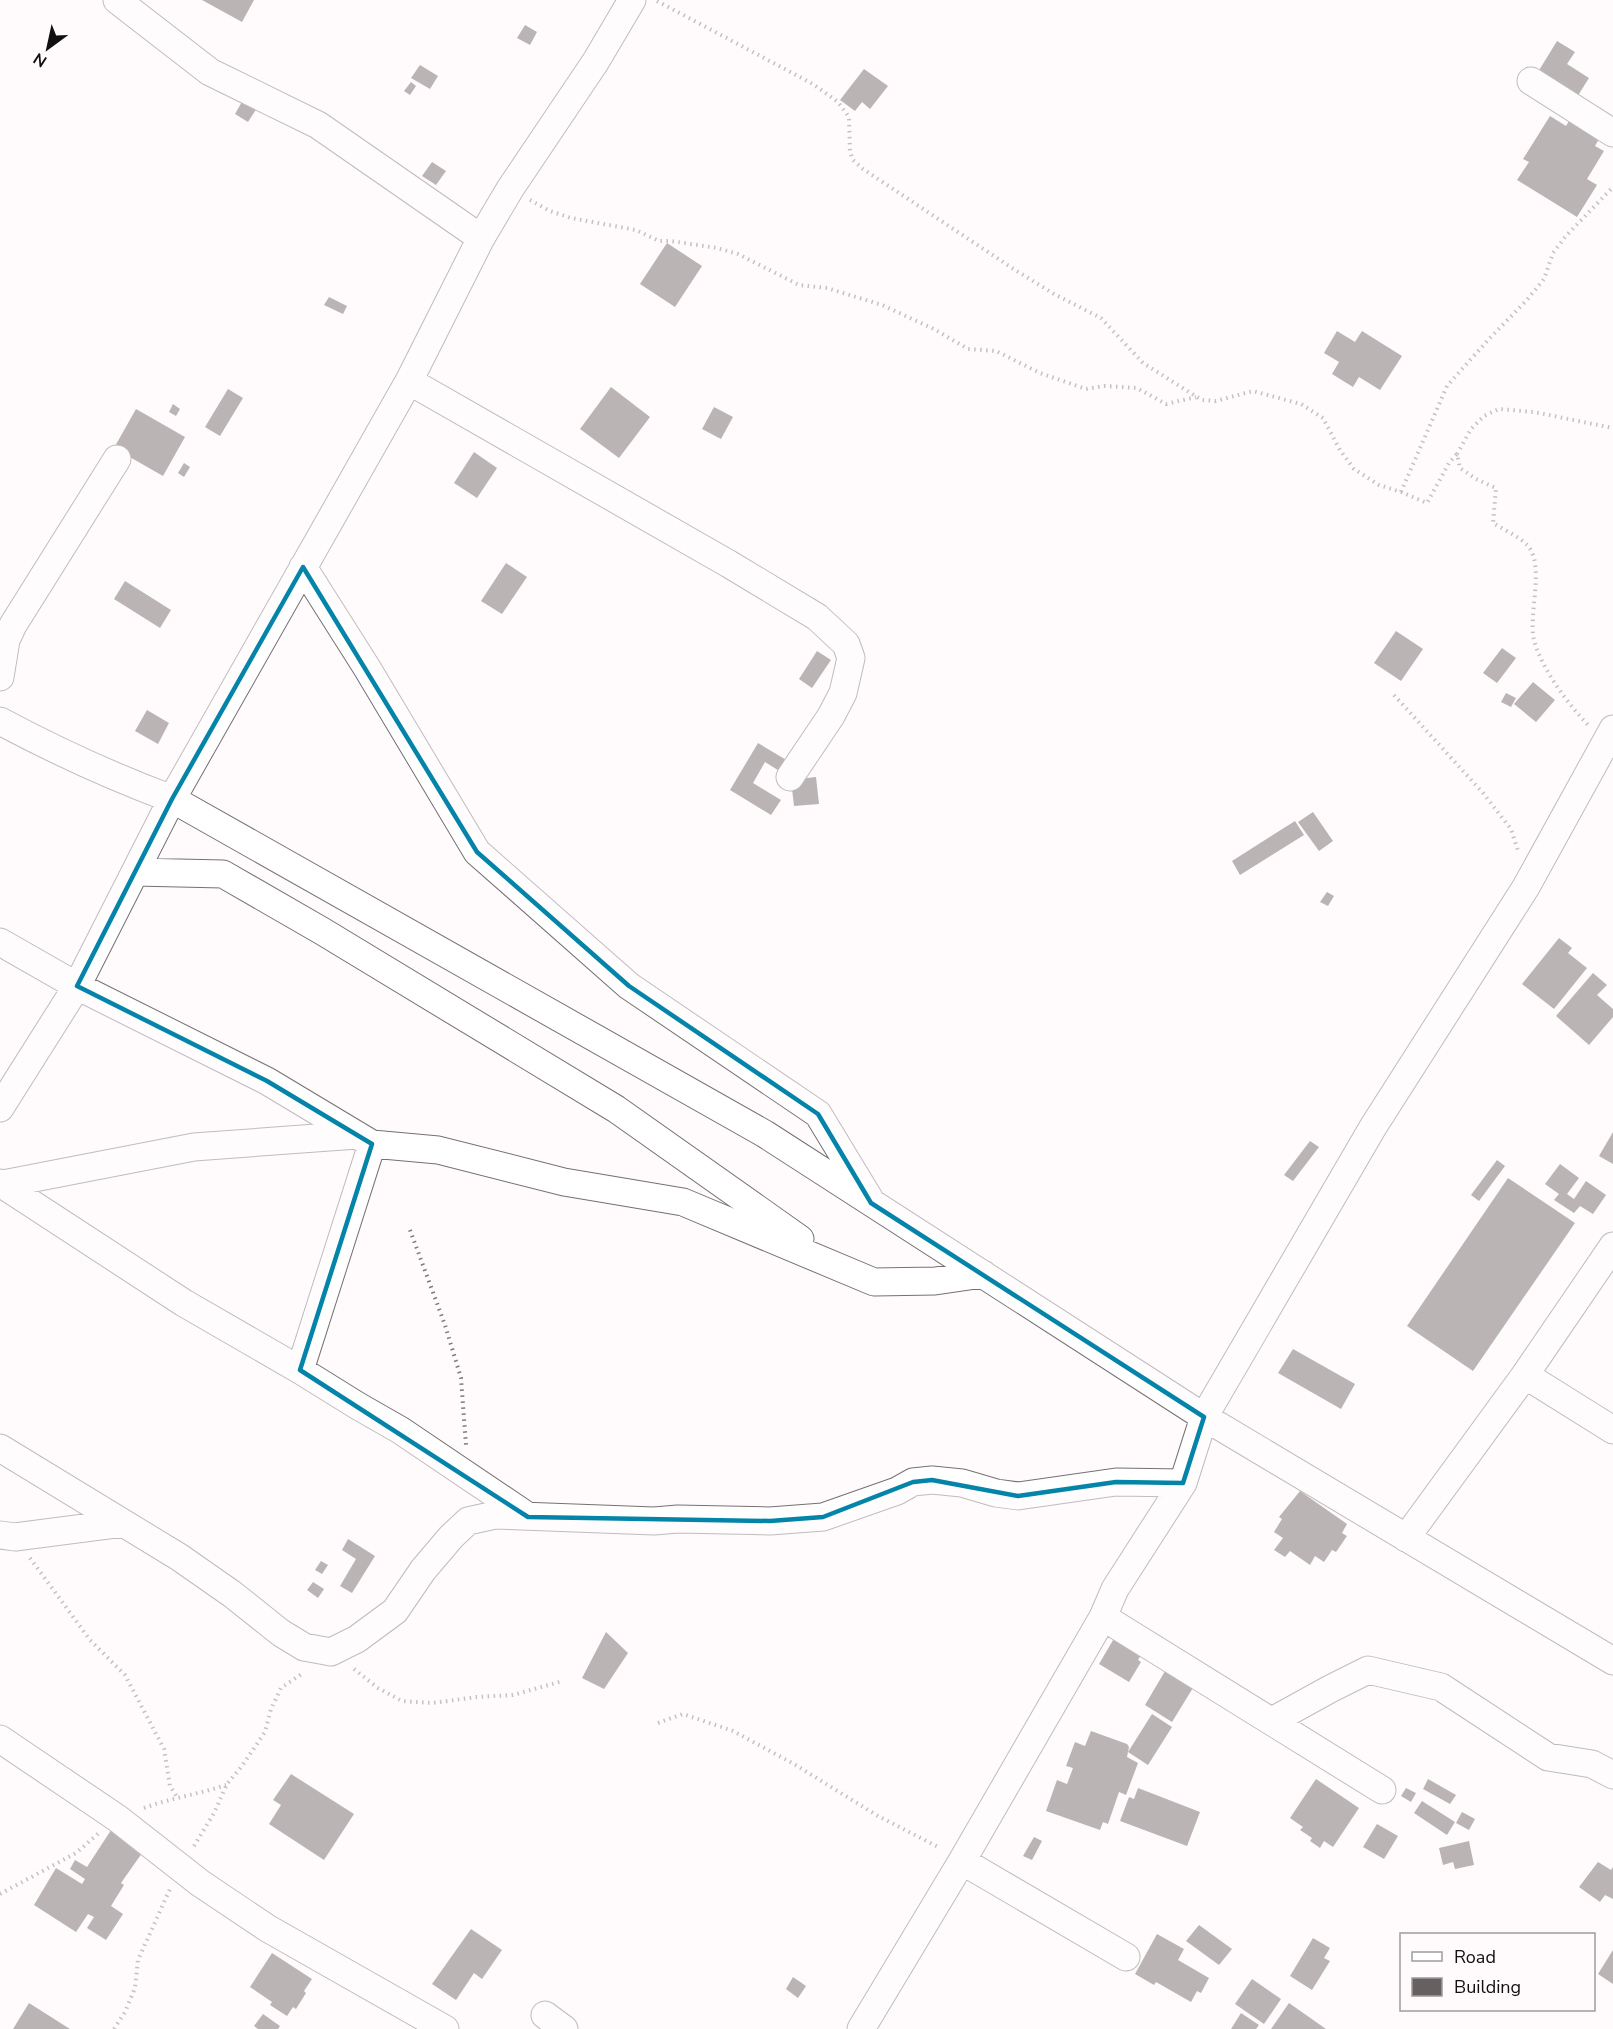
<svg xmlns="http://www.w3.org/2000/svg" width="1613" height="2029" font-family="'Nunito Sans',sans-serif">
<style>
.building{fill:#676061}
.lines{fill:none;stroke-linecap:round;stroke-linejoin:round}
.minor-casing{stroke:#777072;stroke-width:29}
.path{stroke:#7e7b7c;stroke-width:4;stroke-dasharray:1.5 4.5;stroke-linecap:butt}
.minor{stroke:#fff;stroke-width:27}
.marked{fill:none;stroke:#0484a8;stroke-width:4.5;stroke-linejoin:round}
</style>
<rect width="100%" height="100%" fill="#fffafb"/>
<!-- building -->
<path class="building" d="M 202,0 L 254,0 L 242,22 Z
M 525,25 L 537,32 L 530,45 L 517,38 Z
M 1557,41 L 1575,52 L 1567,64 L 1589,78 L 1577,97 L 1538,72 Z
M 420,65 L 438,76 L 430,89 L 411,78 Z
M 864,69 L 888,86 L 870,109 L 862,102 L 855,111 L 840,100 Z
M 411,82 L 416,86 L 410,95 L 404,91 Z
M 243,100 L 257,108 L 248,122 L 235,114 Z
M 1550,116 L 1566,126 L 1569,121 L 1599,139 L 1595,146 L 1604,151 L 1587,179 L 1597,185 L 1577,217 L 1517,180 L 1529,162 L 1523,159 Z
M 432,162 L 446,171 L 436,185 L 422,176 Z
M 667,243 L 702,266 L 675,307 L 640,284 Z
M 329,297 L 347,306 L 343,314 L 324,305 Z
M 1337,331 L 1355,342 L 1362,331 L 1402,356 L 1380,390 L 1359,377 L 1353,387 L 1332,374 L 1339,362 L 1324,353 Z
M 611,387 L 650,417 L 619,458 L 580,429 Z
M 228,389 L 243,398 L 220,436 L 205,427 Z
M 173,404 L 180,409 L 176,416 L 169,412 Z
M 714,407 L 733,417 L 721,439 L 702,429 Z
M 136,409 L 185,437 L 163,476 L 114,448 Z
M 474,452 L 497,468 L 477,498 L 454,483 Z
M 184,463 L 190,467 L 184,477 L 178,473 Z
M 506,563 L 527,577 L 502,614 L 481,601 Z
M 125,581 L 171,610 L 160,628 L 114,599 Z
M 1396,631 L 1423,649 L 1401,681 L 1374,663 Z
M 1502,648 L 1516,658 L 1497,683 L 1483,673 Z
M 817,651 L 831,660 L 812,688 L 799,679 Z
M 1533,682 L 1555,700 L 1536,722 L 1514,704 Z
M 1506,693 L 1516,698 L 1511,707 L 1501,702 Z
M 147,710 L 169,723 L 158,744 L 135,731 Z
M 758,743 L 788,761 L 781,772 L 765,762 L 753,783 L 781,800 L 771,815 L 730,790 Z
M 816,777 L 819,804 L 794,806 L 791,780 Z
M 1313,812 L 1333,841 L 1319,851 L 1298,822 Z
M 1295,821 L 1304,835 L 1240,875 L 1232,861 Z
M 1327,892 L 1334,896 L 1328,906 L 1320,902 Z
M 1559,938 L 1572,948 L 1568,953 L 1587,968 L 1554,1009 L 1522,984 Z
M 1593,973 L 1607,985 L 1597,995 L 1613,1009 L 1613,1017 L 1589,1045 L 1556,1016 Z
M 1613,1132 L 1613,1164 L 1599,1156 Z
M 1310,1141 L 1319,1147 L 1293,1181 L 1284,1175 Z
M 1497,1160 L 1505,1166 L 1479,1201 L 1471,1195 Z
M 1560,1164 L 1579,1178 L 1567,1194 L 1574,1199 L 1586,1181 L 1606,1195 L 1593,1214 L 1580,1206 L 1574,1213 L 1554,1200 L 1559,1194 L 1545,1184 Z
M 1508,1178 L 1575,1223 L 1473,1371 L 1407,1326 Z
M 1293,1349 L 1355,1384 L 1341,1409 L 1278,1373 Z
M 1300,1491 L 1347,1524 L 1342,1533 L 1347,1536 L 1336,1552 L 1332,1550 L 1324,1562 L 1315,1556 L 1310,1565 L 1290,1551 L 1285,1557 L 1274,1550 L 1283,1538 L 1274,1532 L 1282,1519 L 1279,1517 Z
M 348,1539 L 375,1556 L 352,1593 L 340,1586 L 356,1559 L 342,1550 Z
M 321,1561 L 328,1565 L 322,1574 L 315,1570 Z
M 313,1582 L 324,1589 L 318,1598 L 307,1590 Z
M 1119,1630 L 1146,1647 L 1138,1660 L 1141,1662 L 1129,1682 L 1099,1664 Z
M 606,1632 L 628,1653 L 604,1689 L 582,1678 Z
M 1168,1666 L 1196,1683 L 1172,1722 L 1145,1705 Z
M 1152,1714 L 1172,1727 L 1148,1765 L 1128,1752 Z
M 1091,1731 L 1127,1744 L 1129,1747 L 1127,1757 L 1138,1763 L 1126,1795 L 1119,1792 L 1108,1824 L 1103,1822 L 1100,1830 L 1046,1811 L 1057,1780 L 1067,1784 L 1073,1768 L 1066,1766 L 1075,1742 L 1085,1746 Z
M 291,1774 L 354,1814 L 324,1860 L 269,1824 L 281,1805 L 273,1800 Z
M 1316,1779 L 1359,1808 L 1333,1847 L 1324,1841 L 1320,1848 L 1310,1841 L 1312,1838 L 1300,1830 L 1303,1827 L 1290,1818 Z
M 1428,1779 L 1456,1795 L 1450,1804 L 1423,1789 Z
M 1138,1788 L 1200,1812 L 1187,1846 L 1120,1821 L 1129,1797 L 1134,1799 Z
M 1406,1788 L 1416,1793 L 1411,1802 L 1401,1796 Z
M 1422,1801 L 1455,1822 L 1447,1835 L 1414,1813 Z
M 1462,1812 L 1475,1819 L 1469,1830 L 1456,1823 Z
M 115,1824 L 147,1846 L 121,1883 L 124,1885 L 111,1906 L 123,1914 L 106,1940 L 87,1928 L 94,1917 L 88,1914 L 76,1932 L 34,1905 L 56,1868 L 82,1884 L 85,1879 L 70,1869 L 75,1860 L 87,1867 Z
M 1377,1824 L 1398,1836 L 1384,1859 L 1363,1847 Z
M 1034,1837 L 1042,1841 L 1032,1860 L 1023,1856 Z
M 1469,1841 L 1474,1865 L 1455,1869 L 1453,1862 L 1443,1865 L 1439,1848 Z
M 1598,1862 L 1611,1870 L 1613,1867 L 1613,1899 L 1605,1895 L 1600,1902 L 1579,1887 Z
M 1199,1925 L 1232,1949 L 1219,1965 L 1186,1941 Z
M 471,1929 L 502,1950 L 482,1979 L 474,1973 L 456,2000 L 432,1984 Z
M 1157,1934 L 1184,1949 L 1178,1960 L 1209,1978 L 1201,1993 L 1197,1991 L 1191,2002 L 1156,1982 L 1154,1985 L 1135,1974 Z
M 1313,1938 L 1330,1948 L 1324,1958 L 1330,1961 L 1312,1990 L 1290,1976 Z
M 1613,1950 L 1613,1984 L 1598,1974 Z
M 272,1953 L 312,1979 L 304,1991 L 306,1993 L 296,2009 L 293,2007 L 287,2016 L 270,2005 L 272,2002 L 250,1987 Z
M 793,1977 L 806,1986 L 798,1998 L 786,1989 Z
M 1252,1979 L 1281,1999 L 1264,2024 L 1235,2004 Z
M 29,2003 L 70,2029 L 13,2029 Z
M 1289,2003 L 1326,2029 L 1271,2029 Z
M 1241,2013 L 1259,2025 L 1256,2029 L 1231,2029 Z
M 263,2014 L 280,2026 L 278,2029 L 258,2029 L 254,2026 Z"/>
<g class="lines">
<defs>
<path id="minor" d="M 117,0 L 210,72 L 318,125 L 481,238
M 1531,81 L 1613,133
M 409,381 L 729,564 L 817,617 L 846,644 L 851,658 L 843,693 L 831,716 L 790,777
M 303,567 L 367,668 L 477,852 L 629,986 L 818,1114 L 869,1198
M 0,677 L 6,640 L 13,625 L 117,459
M 0,721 C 56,751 113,777 172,799 L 765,1134 L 1204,1417 L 1613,1661
M 135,872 L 223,874 L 322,931 L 616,1109 L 800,1239
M 0,942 L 77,986 L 267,1081 L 372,1144
M 0,1108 L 77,986 L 172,799 L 409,381 L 481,238 L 510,189 L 596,61 L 632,0
M 0,1183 L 184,1303 L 300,1370 L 358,1406 L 400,1430 L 526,1515
M 3,1184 L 194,1147 L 357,1135
M 300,1370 L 372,1144 L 438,1150 L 564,1182 L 683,1202 L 874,1282 L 935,1281 L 983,1274
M 1525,1375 L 1613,1430
M 0,1448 L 179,1557 L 232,1594 L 281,1633 L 304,1647 L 331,1652 L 357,1639 L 395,1611 L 423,1570 L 451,1537 L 468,1521 L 495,1515 L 654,1521 L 678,1519 L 770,1521 L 823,1517 L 897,1491 L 913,1482 L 932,1480 L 962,1483 L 996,1493 L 1018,1496 L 1116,1482 L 1183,1483
M 0,1535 L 15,1537 L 123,1523
M 1406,1538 L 1525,1375 L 1613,1246
M 1103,1617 L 1382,1790
M 1272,1721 L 1330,1689 L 1368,1670 L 1441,1687 L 1548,1757 L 1592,1764 L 1613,1775
M 0,1739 L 117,1818 L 200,1883 L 267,1928 L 445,2029
M 962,1861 L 1126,1957
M 545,2015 L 564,2029
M 861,2029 L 962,1861 L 1103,1617 L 1115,1589 L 1183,1483 L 1204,1417 L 1373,1127 L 1526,887 L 1613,729"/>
</defs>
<!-- minor casing -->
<use href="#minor" class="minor-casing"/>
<!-- path -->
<path class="path" d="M 657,1 L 813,84 L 838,102 L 849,117 L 850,152 L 853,160 L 863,169 L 1012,268 L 1054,294 L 1101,318 L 1143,363 L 1197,397 L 1202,400 L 1216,401 L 1253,391 L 1301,404 L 1323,418 L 1340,450 L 1354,469 L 1379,485 L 1401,492 L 1427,503 L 1449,463 L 1457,454 L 1460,468 L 1476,479 L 1496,488 L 1493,523 C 1504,530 1519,536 1528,546 C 1545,566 1528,615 1534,640 C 1541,668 1568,704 1588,725
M 530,200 L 550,211 L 571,218 L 636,230 L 659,241 L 671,241 L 717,248 L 738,254 L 799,285 L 827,288 L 882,305 L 934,329 L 968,349 L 996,351 L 1040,373 L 1086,389 L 1104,386 L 1137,388 L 1166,404 L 1196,397
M 1457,454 L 1471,429 L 1484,416 L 1499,409 L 1534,412 L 1613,428
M 1401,492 L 1447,386 L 1488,340 L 1526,301 L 1544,279 L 1553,253 L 1566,236 L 1613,187
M 1394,695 L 1483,793 L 1511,829 L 1518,851
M 410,1230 L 445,1325 L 461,1378 L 466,1445
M 30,1558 L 90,1640 L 125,1675 L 164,1749 L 170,1786 L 177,1797
M 354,1669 L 378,1688 L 402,1701 L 432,1703 L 477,1697 L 513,1695 L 563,1681
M 658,1723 L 683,1714 L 733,1731 L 794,1764 L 878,1816 L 940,1848
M 144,1808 C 171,1798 199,1794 226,1785
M 194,1846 L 214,1813 L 227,1784 L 242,1766 L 265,1732 L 271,1709 L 281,1688 L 303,1673
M 0,1894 L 76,1853 L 99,1833
M 114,2029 L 125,2012 L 135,1988 L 138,1960 L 170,1889"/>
<!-- minor -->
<use href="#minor" class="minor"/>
</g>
<!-- marked area -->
<path d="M0 0H1613V2029H0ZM 303,567 L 477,852 L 629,986 L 818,1114 L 871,1203 L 1204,1417 L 1183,1483 L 1116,1482 L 1018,1496 L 932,1480 L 913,1482 L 823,1517 L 770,1521 L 528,1517 L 300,1370 L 372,1144 L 267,1081 L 77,986 L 172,799 Z" fill="#fffafb" fill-opacity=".55" fill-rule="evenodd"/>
<path class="marked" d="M 303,567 L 477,852 L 629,986 L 818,1114 L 871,1203 L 1204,1417 L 1183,1483 L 1116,1482 L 1018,1496 L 932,1480 L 913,1482 L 823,1517 L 770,1521 L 528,1517 L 300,1370 L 372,1144 L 267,1081 L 77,986 L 172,799 Z"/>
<!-- legend -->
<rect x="1400" y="1933" width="195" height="78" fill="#fffafb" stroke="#a09c9d" stroke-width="1.5"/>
<rect x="1412" y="1952" width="30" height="9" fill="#ffffff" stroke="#a09c9d" stroke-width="1.5"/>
<text x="1454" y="1963" font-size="18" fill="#110f0f">Road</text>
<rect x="1412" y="1978" width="30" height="18" fill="#676061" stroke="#a09c9d" stroke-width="1.5"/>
<text x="1454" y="1993" font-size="18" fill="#110f0f">Building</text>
<!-- north arrow -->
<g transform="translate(48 48) rotate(213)" stroke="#fffafb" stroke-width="4.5" paint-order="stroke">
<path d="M0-4.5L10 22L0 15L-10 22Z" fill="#110f0f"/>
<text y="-9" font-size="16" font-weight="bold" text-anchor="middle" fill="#110f0f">N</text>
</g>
</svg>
